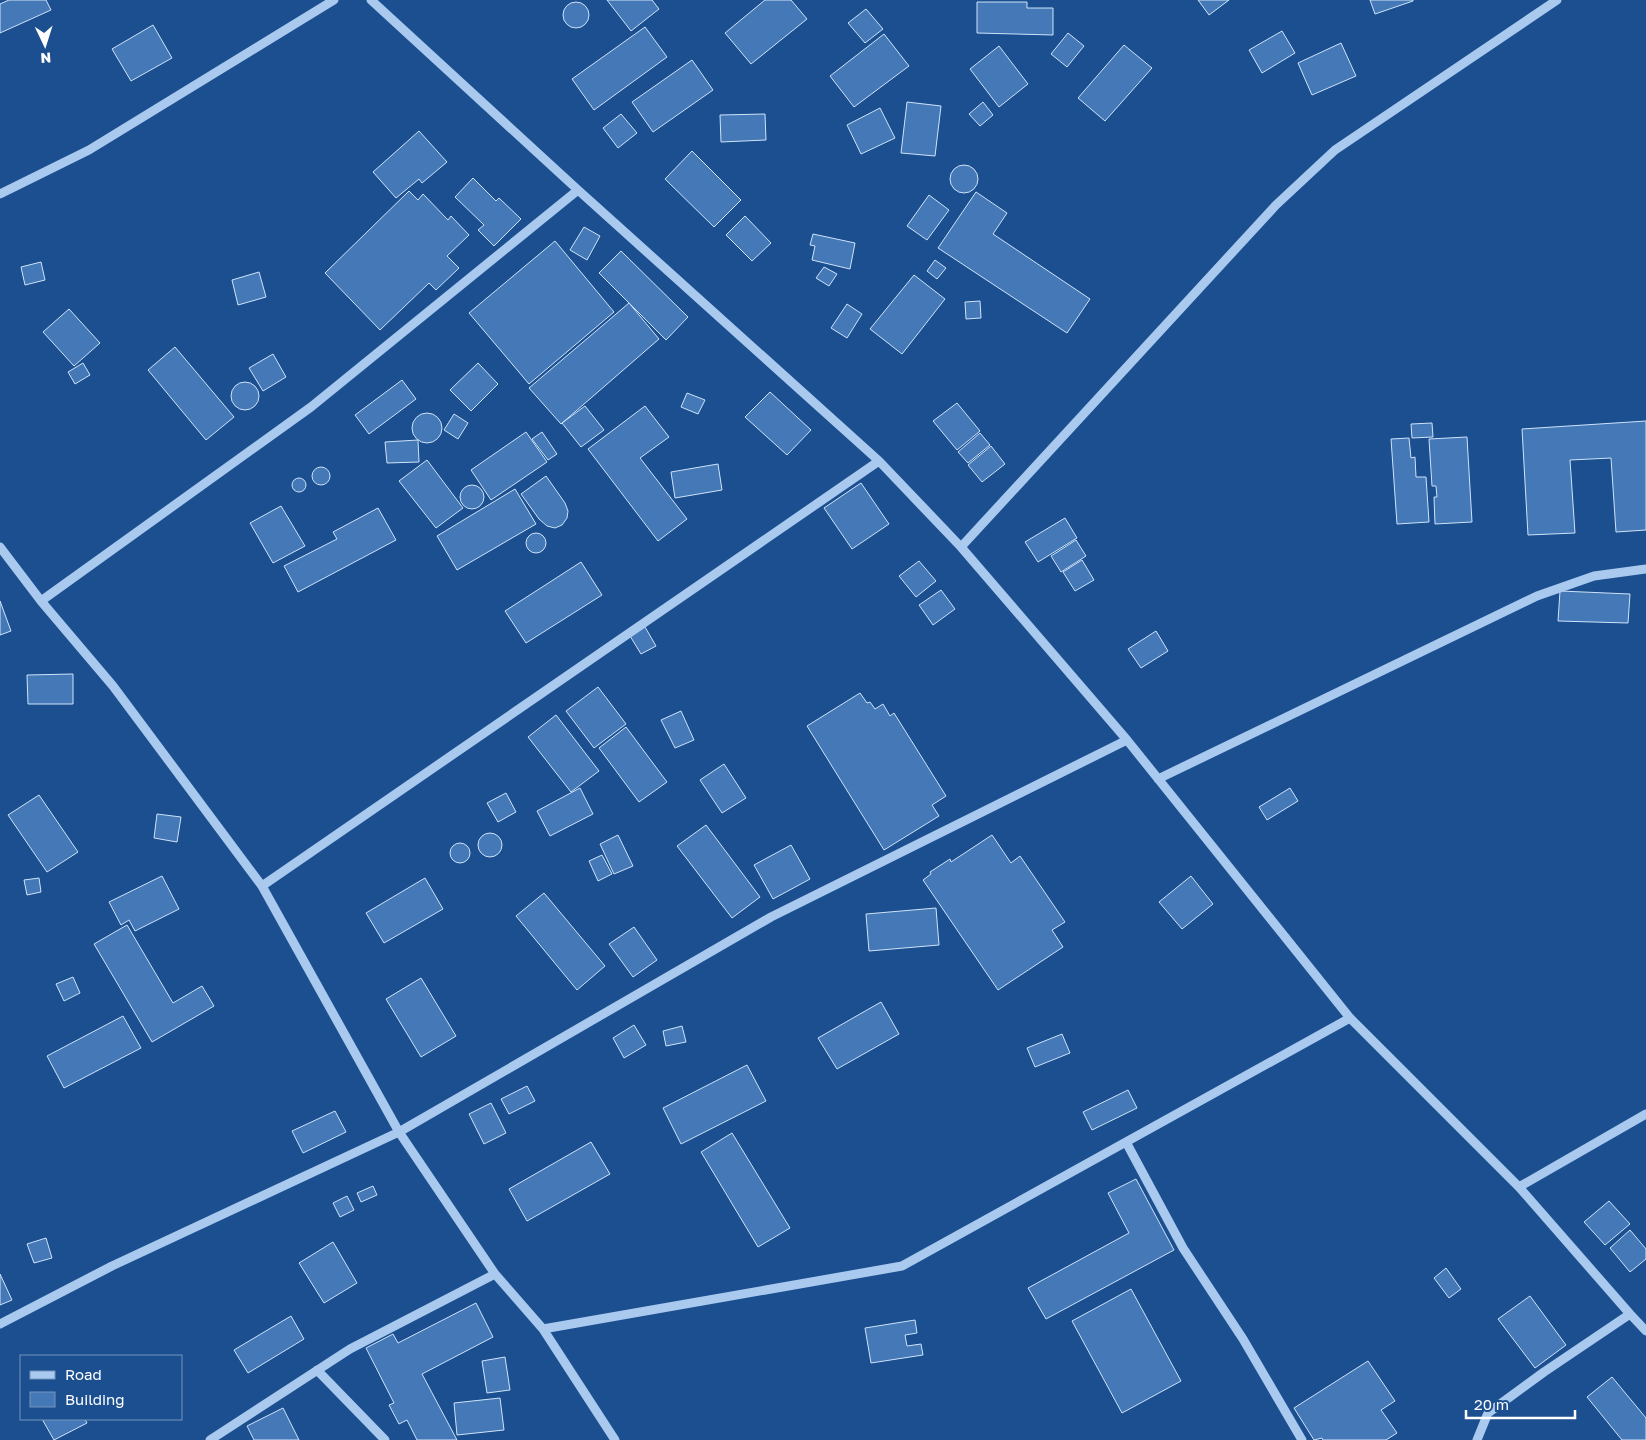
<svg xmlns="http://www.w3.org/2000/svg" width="1646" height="1440" font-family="'Golos Text',sans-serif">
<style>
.building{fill:#4478b7;stroke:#cfe3fa}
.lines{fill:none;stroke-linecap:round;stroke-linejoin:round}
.minor{stroke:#a9c9ee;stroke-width:9}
</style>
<rect width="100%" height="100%" fill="#1b4f8f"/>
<!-- building -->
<path class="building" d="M 9,0 L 46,0 L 51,10 L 0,33 L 0,4 Z
M 607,0 L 652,0 L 659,9 L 631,31 Z
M 765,0 L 791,0 L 807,19 L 751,64 L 725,33 Z
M 1198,0 L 1229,0 L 1209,15 Z
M 1370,0 L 1413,0 L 1413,1 L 1375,14 Z
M 977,2 L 1027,2 L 1027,8 L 1053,8 L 1053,35 L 977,33 Z
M563 15a13 13 0 1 1 26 0a13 13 0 1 1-26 0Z
M 866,9 L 883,29 L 865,43 L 848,23 Z
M 153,25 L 172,58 L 131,81 L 112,49 Z
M 645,27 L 667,57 L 594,110 L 572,79 Z
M 1282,31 L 1295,53 L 1262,73 L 1249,50 Z
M 1068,33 L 1084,46 L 1067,67 L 1051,54 Z
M 884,34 L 909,66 L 854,107 L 830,76 Z
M 1341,43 L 1356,76 L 1312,95 L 1298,63 Z
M 1124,45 L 1152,68 L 1105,121 L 1078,98 Z
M 999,46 L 1028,84 L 999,107 L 970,69 Z
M 692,60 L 713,90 L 653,132 L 632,102 Z
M 907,102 L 941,106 L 935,156 L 901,153 Z
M 983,102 L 993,115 L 980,126 L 969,114 Z
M 880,108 L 895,138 L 861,154 L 847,125 Z
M 621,114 L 637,133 L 618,148 L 603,128 Z
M 765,114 L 766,140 L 721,142 L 720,115 Z
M 419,131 L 447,162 L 422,183 L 419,179 L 396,198 L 373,172 Z
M 692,151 L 741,200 L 714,227 L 665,179 Z
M950 179a14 14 0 1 1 28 0a14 14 0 1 1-28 0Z
M 473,178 L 496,201 L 499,198 L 521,219 L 494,246 L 478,230 L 484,225 L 455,197 Z
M 409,191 L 418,200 L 423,194 L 448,220 L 451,216 L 469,235 L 447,256 L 459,268 L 436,290 L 429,283 L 380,330 L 325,273 Z
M 976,192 L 1007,213 L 993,234 L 1090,299 L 1067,333 L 938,248 Z
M 929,195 L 949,210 L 927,240 L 907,226 Z
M 745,216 L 771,243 L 752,261 L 726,235 Z
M 584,227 L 600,236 L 587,260 L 570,250 Z
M 813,234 L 855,243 L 850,269 L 812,260 L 815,246 L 810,245 Z
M 555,241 L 614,312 L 529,384 L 469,313 Z
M 621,251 L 688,317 L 666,340 L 599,273 Z
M 935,260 L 946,268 L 937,279 L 927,271 Z
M 41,262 L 45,280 L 25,285 L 21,267 Z
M 824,267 L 837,274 L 829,286 L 816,278 Z
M 259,272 L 266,297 L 238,305 L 232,280 Z
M 914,275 L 945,299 L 902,354 L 870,329 Z
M 980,301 L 981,318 L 966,319 L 965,302 Z
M 629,303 L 659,339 L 561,424 L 529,388 Z
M 847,304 L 862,314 L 847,338 L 831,328 Z
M 69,309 L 100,343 L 74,366 L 43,332 Z
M 175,347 L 234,417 L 206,440 L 148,370 Z
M 273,354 L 286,377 L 263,391 L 249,368 Z
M 83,363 L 90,375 L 75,384 L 68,372 Z
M 478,363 L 498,384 L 471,411 L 450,390 Z
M 402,380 L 416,399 L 369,434 L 355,415 Z
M231 396a14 14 0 1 1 28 0a14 14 0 1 1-28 0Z
M 770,392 L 811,430 L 787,455 L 745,417 Z
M 687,393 L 705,400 L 698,414 L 681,407 Z
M 957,403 L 980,431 L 957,450 L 933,421 Z
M 585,406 L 604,430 L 581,447 L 562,423 Z
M 645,406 L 669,437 L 640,458 L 687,519 L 658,541 L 588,449 Z
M412 428a15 15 0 1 1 30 0a15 15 0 1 1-30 0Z
M 454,414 L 468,423 L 458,439 L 444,430 Z
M 1646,421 L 1646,530 L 1616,532 L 1611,458 L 1570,460 L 1575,533 L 1528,535 L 1522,429 Z
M 1432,423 L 1433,437 L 1412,438 L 1411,424 Z
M 526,432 L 547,462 L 491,500 L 471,470 Z
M 542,432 L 557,454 L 548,460 L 532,439 Z
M 980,433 L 990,445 L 968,463 L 958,452 Z
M 1467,437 L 1472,522 L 1435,524 L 1434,497 L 1437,497 L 1436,486 L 1432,486 L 1429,439 Z
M 1409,438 L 1411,458 L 1415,457 L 1416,477 L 1426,477 L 1429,522 L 1397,524 L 1391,439 Z
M 418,440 L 419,462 L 387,463 L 385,442 Z
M 991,446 L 1005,464 L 982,482 L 968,465 Z
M 427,460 L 463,508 L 436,528 L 399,481 Z
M 718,464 L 722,490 L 675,498 L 671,472 Z
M312 476a9 9 0 1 1 18 0a9 9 0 1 1-18 0Z
M 546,476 L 565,503 L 568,511 L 567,518 L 562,525 L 555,528 L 547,526 L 539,519 L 521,494 Z
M292 485a7 7 0 1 1 14 0a7 7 0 1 1-14 0Z
M 861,483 L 889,524 L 852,549 L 824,508 Z
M460 497a12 12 0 1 1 24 0a12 12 0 1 1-24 0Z
M 515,489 L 536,524 L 457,570 L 437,536 Z
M 281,506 L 305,546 L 273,563 L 250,523 Z
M 378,508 L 396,540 L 298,592 L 284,566 L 337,539 L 333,532 Z
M 1065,518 L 1077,538 L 1038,562 L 1025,542 Z
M526 543a10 10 0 1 1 20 0a10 10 0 1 1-20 0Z
M 1076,540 L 1086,556 L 1061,572 L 1051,556 Z
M 1082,560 L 1094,580 L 1075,591 L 1063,572 Z
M 919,561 L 936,581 L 916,597 L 899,576 Z
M 581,562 L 602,595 L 526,643 L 505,611 Z
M 941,590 L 955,609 L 933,625 L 919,605 Z
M 1560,591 L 1630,594 L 1628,623 L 1558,621 Z
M 0,601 L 11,631 L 0,635 Z
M 645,627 L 656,646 L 641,654 L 630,636 Z
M 1156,631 L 1168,651 L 1141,668 L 1128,649 Z
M 73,674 L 73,704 L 28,704 L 27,675 Z
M 598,687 L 626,724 L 594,748 L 566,711 Z
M 860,693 L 867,703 L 870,702 L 875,709 L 883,704 L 890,716 L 894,713 L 946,796 L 932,805 L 939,816 L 884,850 L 807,726 Z
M 681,711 L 694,740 L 675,748 L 661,720 Z
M 556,715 L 599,771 L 571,792 L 528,737 Z
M 626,727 L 667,782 L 639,802 L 599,748 Z
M 724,764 L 746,798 L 722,813 L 700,780 Z
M 580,788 L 593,814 L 550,836 L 537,811 Z
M 1290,788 L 1298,801 L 1267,820 L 1259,807 Z
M 506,793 L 516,812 L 498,822 L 487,803 Z
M 39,795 L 78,852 L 47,872 L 8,815 Z
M 157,814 L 181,817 L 177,842 L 154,838 Z
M 706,825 L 760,897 L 732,918 L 677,846 Z
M478 845a12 12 0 1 1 24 0a12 12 0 1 1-24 0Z
M 618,835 L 633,866 L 614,874 L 600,844 Z
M 992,835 L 1011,863 L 1020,856 L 1065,922 L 1052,930 L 1063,947 L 998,990 L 923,880 L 931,874 L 930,872 L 950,859 L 951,862 Z
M450 853a10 10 0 1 1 20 0a10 10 0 1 1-20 0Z
M 791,845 L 810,879 L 773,899 L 754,865 Z
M 602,855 L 612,874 L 598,881 L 589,861 Z
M 162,876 L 179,909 L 135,931 L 129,920 L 121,925 L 109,902 Z
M 1191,876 L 1213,904 L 1182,929 L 1159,902 Z
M 39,878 L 41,892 L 27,895 L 24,880 Z
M 425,878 L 443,909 L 384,943 L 366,913 Z
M 544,893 L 605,966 L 577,990 L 516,916 Z
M 936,908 L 939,945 L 869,951 L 866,914 Z
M 127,925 L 173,1003 L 202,986 L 214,1006 L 152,1042 L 94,944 Z
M 634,927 L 657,960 L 633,977 L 609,944 Z
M 73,977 L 80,993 L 64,1001 L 56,984 Z
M 421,978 L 456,1036 L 421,1057 L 386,999 Z
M 881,1002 L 899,1034 L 837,1069 L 818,1038 Z
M 123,1016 L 141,1048 L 64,1088 L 47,1056 Z
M 634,1025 L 646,1045 L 624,1058 L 613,1038 Z
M 682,1026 L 686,1042 L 666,1046 L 663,1031 Z
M 1062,1034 L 1070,1053 L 1035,1067 L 1027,1048 Z
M 747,1065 L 766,1101 L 681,1144 L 663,1108 Z
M 527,1086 L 535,1101 L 509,1114 L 501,1099 Z
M 1128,1090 L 1137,1108 L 1092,1130 L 1083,1112 Z
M 491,1103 L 506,1133 L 484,1144 L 469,1114 Z
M 335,1111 L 346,1132 L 303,1153 L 292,1131 Z
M 732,1133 L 790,1228 L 758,1247 L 701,1152 Z
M 591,1142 L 610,1174 L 527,1221 L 509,1189 Z
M 1136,1179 L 1174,1250 L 1046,1319 L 1028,1288 L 1129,1233 L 1108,1193 Z
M 373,1186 L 377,1195 L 361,1202 L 357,1193 Z
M 347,1196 L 354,1210 L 340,1217 L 333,1203 Z
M 1609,1201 L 1630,1224 L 1605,1245 L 1584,1222 Z
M 1630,1230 L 1646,1249 L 1646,1259 L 1630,1272 L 1610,1248 Z
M 46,1238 L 52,1258 L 34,1263 L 27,1244 Z
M 333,1242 L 357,1283 L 324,1303 L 299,1263 Z
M 1446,1268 L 1461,1289 L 1449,1298 L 1434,1278 Z
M 0,1274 L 12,1300 L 0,1305 Z
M 1131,1289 L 1181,1381 L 1122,1413 L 1072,1321 Z
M 1530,1296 L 1566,1345 L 1535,1368 L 1498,1319 Z
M 476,1303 L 493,1337 L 422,1374 L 457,1440 L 417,1440 L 407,1420 L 399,1424 L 389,1405 L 394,1403 L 366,1348 L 393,1334 L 398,1343 Z
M 291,1316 L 304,1339 L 248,1373 L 234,1350 Z
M 915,1320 L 917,1333 L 905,1335 L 907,1346 L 921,1344 L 923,1355 L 871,1363 L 865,1328 Z
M 505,1357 L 510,1390 L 487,1393 L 482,1361 Z
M 1368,1361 L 1395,1401 L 1381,1410 L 1397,1433 L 1386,1440 L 1323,1440 L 1322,1438 L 1314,1440 L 1294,1408 Z
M 1612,1377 L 1646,1418 L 1646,1440 L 1622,1440 L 1587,1397 Z
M 500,1398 L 504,1430 L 457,1435 L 454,1403 Z
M 283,1408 L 299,1440 L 254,1440 L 247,1426 Z
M 42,1419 L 85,1419 L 87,1423 L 54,1440 Z"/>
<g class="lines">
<!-- minor -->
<path class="minor" d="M 371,0 L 578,190 L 879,461 L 961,547 L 1127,740 L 1350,1018 L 1519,1187 L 1630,1314 L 1646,1331
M 0,194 L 89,150 L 334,0
M 0,547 L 41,601 L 113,686 L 262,886 L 399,1132 L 495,1274 L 543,1329 L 615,1440
M 961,547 L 1276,205 L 1335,150 L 1557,0
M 41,601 L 311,407 L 578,190
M 1158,779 L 1537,596 L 1594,576 L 1646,569
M 262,886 L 879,461
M 1126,1142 L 1183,1248 L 1243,1339 L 1302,1440
M 1519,1187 L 1646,1114
M 0,1324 L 112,1266 L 399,1132 L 771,917 L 1127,740
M 543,1329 L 902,1266 L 1350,1018
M 317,1370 L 385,1440
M 210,1440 L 350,1349 L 495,1274
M 1477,1440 L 1488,1413 L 1544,1372 L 1630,1314"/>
</g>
<!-- legend -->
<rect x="20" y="1355" width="162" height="65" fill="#1b4f8f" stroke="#7695bc"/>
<rect x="30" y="1371" width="25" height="8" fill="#a9c9ee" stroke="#7695bc"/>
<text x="65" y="1380" font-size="15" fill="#ffffff">Road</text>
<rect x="30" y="1392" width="25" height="15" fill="#4478b7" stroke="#7695bc"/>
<text x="65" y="1405" font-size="15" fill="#ffffff">Building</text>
<!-- north arrow -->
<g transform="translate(45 45) rotate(176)" stroke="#1b4f8f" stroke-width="4" paint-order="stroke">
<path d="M0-4L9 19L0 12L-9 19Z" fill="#ffffff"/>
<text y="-8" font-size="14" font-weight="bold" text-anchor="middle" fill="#ffffff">N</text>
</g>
<!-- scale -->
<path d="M1466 1410v8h109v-8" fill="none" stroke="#ffffff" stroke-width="2.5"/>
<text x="1474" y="1410" font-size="15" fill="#ffffff" stroke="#1b4f8f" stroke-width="4" paint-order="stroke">20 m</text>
</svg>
